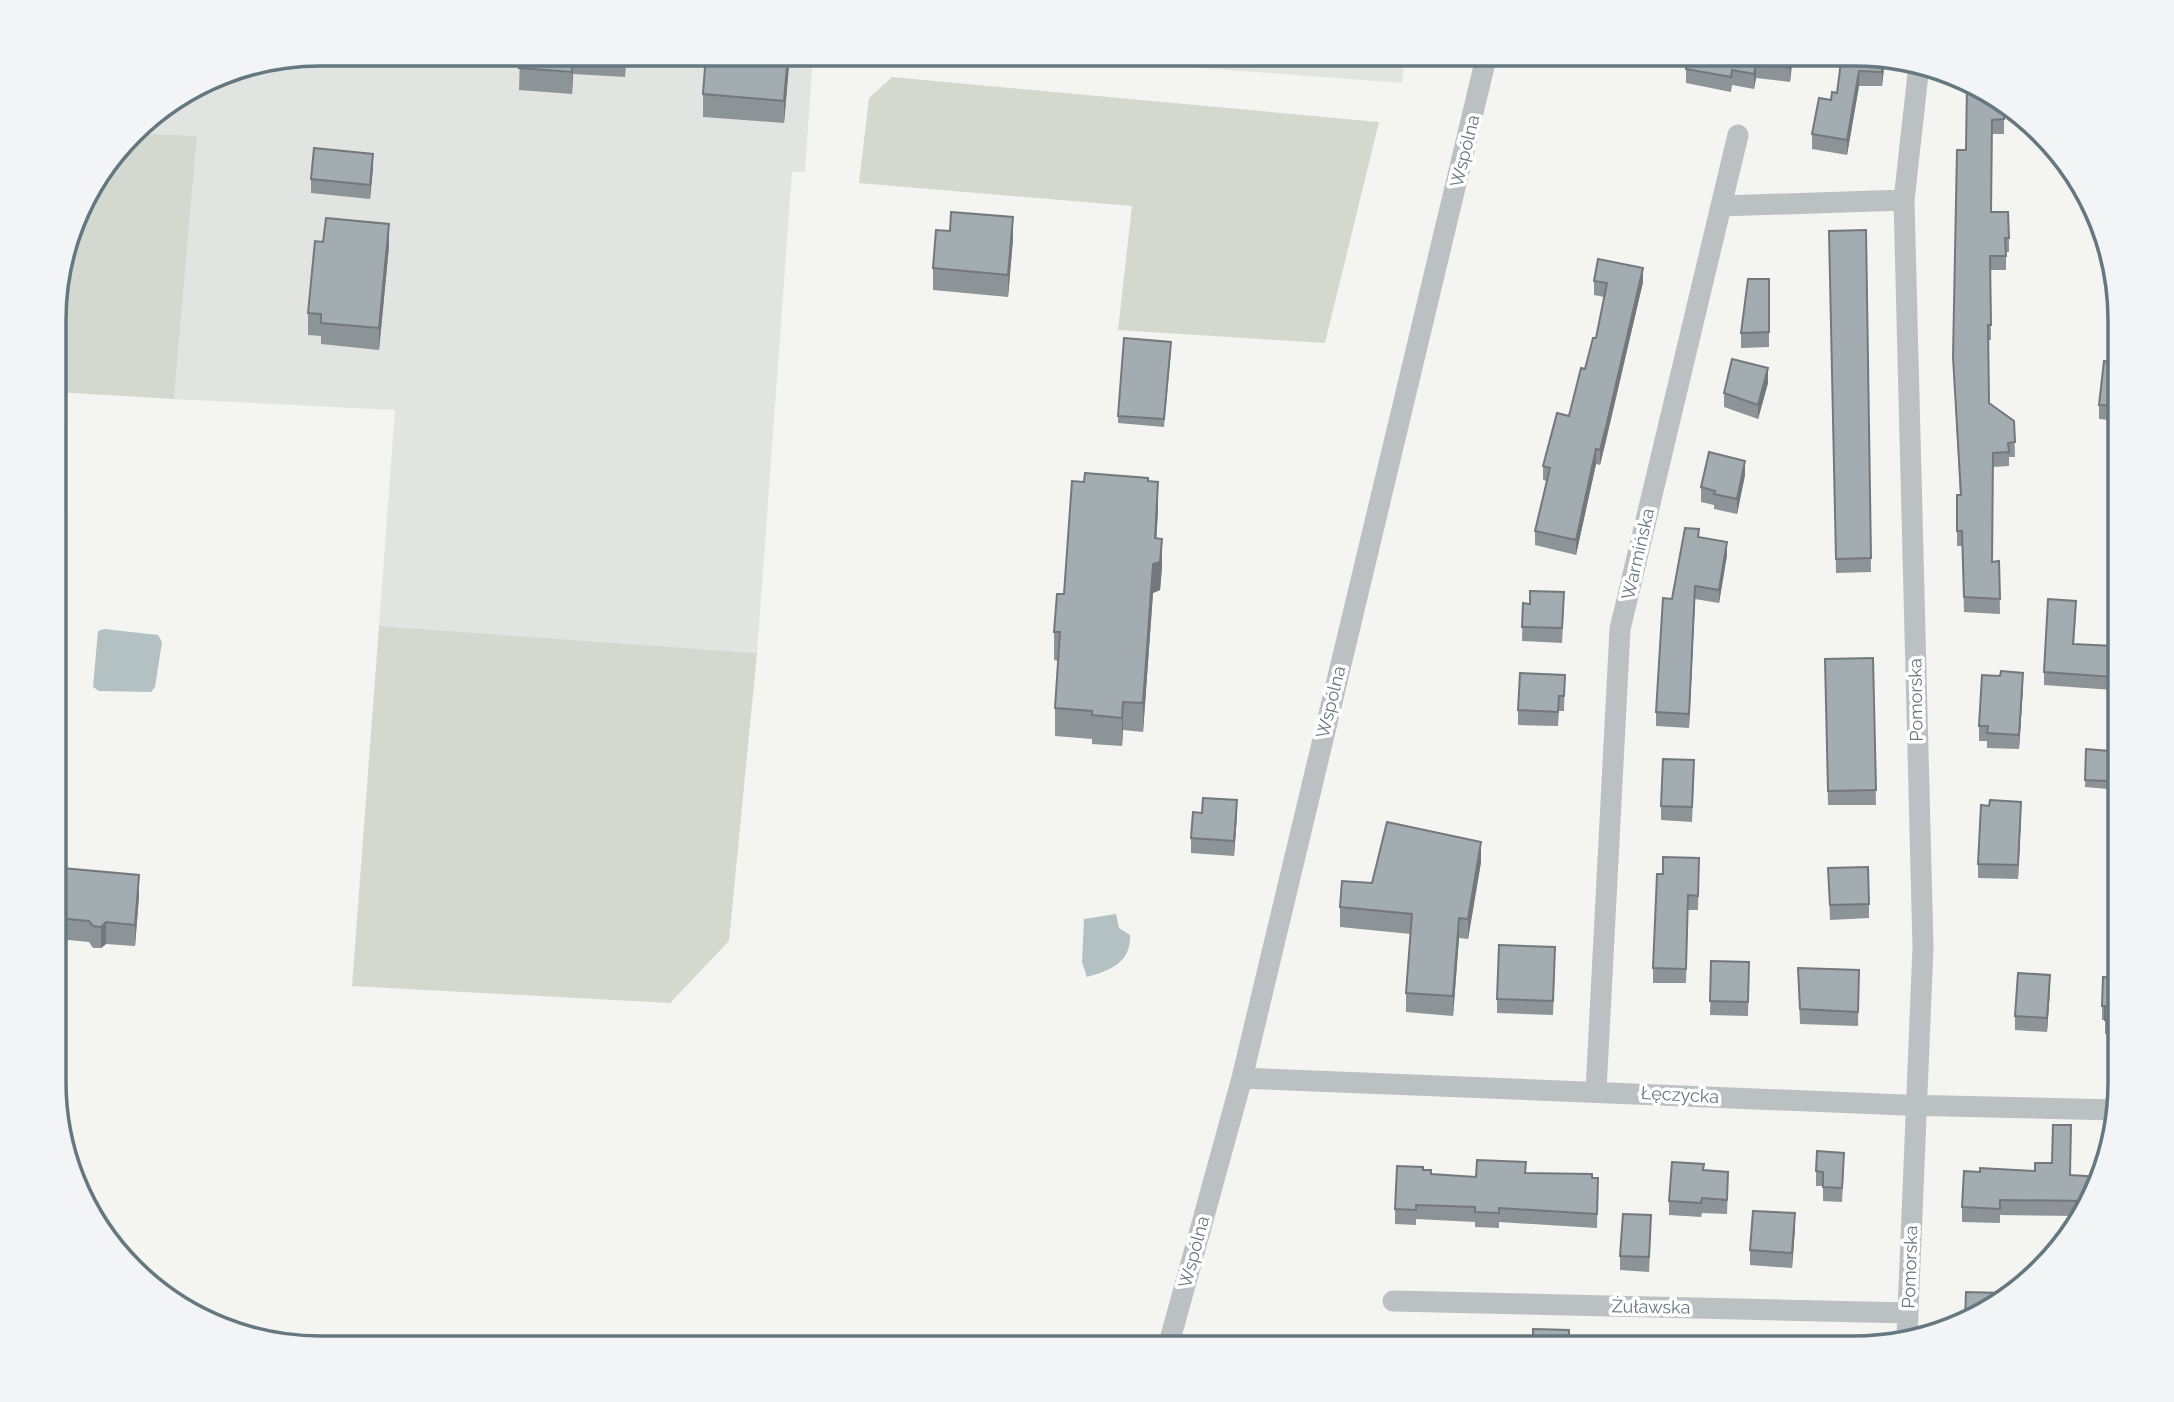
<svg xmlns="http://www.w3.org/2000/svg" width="2174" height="1402" font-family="Raleway,sans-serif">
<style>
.built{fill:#e2e4e2}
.green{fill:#d4d9d0}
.water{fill:#b3c1c3}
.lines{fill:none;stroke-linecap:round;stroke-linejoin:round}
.minor{stroke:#bbc0c2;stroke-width:21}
.wall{fill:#8c9497}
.shaded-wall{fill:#72787b}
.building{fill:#a3acb0;stroke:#72787b;stroke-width:2}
.labels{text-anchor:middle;stroke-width:7;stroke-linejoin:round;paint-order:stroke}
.street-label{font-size:18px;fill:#657780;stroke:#fff}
.rim{fill:none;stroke:#657780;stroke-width:3.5}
</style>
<rect width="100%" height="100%" fill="#f4f4f1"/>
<!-- built -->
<path class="built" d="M 320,54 L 813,54 L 805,172 L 792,172 L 757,653 L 379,626 L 395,410 L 174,399 L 197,136 L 135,133 L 145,121 L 219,74 Z
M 1017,54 L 1405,54 L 1402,83 Z"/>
<!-- green -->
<path class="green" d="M 892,77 L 1379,122 L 1325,343 L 1118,330 L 1132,206 L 859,183 L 869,98 Z
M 135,133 L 197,136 L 174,399 L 56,392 L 56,286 L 82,202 Z
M 379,626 L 757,653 L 729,941 L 670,1003 L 352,986 Z"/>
<!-- water -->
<path class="water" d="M 104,629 L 158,635 L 162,642 L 155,687 L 151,692 L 99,691 L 93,687 L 98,631 Z
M 1116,914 L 1119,928 L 1130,935 C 1131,963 1110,970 1087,977 L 1082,962 L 1084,919 Z"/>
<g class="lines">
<!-- minor -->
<path class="minor" d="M 1721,206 L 1738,135
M 1242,1078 L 1904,1105 L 2117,1110
M 1596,1091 L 1620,629 L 1721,206 L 1904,200
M 1393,1301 L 1908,1313
M 1907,1336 L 1923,947 L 1904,200 L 1919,65
M 1168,1347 L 1242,1078 L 1487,54"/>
</g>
<!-- wall -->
<path class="wall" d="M 319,54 L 318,62 L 290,60 Z
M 474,54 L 626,54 L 625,77 L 573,74 L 572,94 L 519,90 L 520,57 Z
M 688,54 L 790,54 L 784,123 L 703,117 L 703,94 L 706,58 L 688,57 Z
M 1688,54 L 1793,54 L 1790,82 L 1756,78 L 1754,89 L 1732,85 L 1731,92 L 1686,83 L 1686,69 Z
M 1854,54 L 1885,59 L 1882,86 L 1859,86 L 1847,155 L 1812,149 L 1812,134 L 1831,100 L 1837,93 Z
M 2004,101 L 2004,134 L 1992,134 L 1991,212 L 2009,238 L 2009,252 L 2006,252 L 2006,270 L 1990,270 L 1991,340 L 1988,340 L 1989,403 L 2014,421 L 2015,457 L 2009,457 L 2009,466 L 1993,467 L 1992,562 L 1999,561 L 2000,614 L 1964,612 L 1962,546 L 1957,546 L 1957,495 L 1960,495 L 1953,357 L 1966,150 Z
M 373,168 L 370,199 L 311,193 L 311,179 Z
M 1866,230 L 1871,572 L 1836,573 L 1829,231 Z
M 1013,239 L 1008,297 L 933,290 L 933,268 Z
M 323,242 L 389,246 L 379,350 L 321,344 L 321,336 L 308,335 L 308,313 Z
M 1769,279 L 1769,347 L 1741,348 L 1741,333 Z
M 1594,281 L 1643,282 L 1606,441 L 1600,465 L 1596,464 L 1576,555 L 1535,545 L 1535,531 L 1547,481 L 1543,480 L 1543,466 L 1569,416 L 1596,338 L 1604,297 L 1594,295 Z
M 1171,350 L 1164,427 L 1118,423 L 1118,416 Z
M 2119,363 L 2119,421 L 2099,419 L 2099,405 Z
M 1768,383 L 1758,419 L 1724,407 L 1724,393 Z
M 1745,475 L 1737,514 L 1714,509 L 1714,505 L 1701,502 L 1701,487 Z
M 1148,481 L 1158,510 L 1156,538 L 1162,567 L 1160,590 L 1153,593 L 1143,732 L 1123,730 L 1122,746 L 1092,744 L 1092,739 L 1055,736 L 1055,708 L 1058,661 L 1054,660 L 1054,632 L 1064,594 L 1084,482 Z
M 1699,537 L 1727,555 L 1719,603 L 1695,599 L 1689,728 L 1656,726 L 1656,712 L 1672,599 Z
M 1523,603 L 1564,606 L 1562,643 L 1522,641 Z
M 2076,613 L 2074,644 L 2114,659 L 2113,690 L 2044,685 L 2044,672 Z
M 1873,658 L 1876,805 L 1828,805 L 1825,659 Z
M 1565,675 L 1564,711 L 1559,711 L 1558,726 L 1518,725 L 1518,710 Z
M 2023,687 L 2019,749 L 1987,748 L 1987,741 L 1979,741 L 1979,726 Z
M 2086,749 L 2110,751 L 2108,789 L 2085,787 Z
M 1694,775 L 1692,822 L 1661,820 L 1661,806 Z
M 1989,806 L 2021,817 L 2018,879 L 1978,878 L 1978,864 Z
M 1202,813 L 1237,815 L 1234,856 L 1191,853 L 1191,838 Z
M 1699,858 L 1698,910 L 1688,910 L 1686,983 L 1653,983 L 1653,968 L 1663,874 Z
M 1481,862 L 1468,939 L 1459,938 L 1453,1016 L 1406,1012 L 1406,993 L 1411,934 L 1340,927 L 1340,907 L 1372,883 Z
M 1828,868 L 1869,904 L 1869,918 L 1830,920 Z
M 139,896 L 135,946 L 106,944 L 101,948 L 93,948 L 89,942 L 58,939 L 58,918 Z
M 1711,961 L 1749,962 L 1748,1016 L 1710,1015 Z
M 1555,962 L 1553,1015 L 1497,1013 L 1497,999 Z
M 1798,968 L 1859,970 L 1858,1026 L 1800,1024 Z
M 2119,978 L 2119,1035 L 2105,1034 L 2105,1020 L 2102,1020 L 2102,1006 Z
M 2050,990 L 2047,1032 L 2015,1030 L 2015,1016 Z
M 1844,1167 L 1842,1202 L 1823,1201 L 1823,1186 L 1816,1186 L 1816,1171 Z
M 1423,1170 L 1431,1174 L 1476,1177 L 1526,1173 L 1598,1178 L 1597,1228 L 1499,1222 L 1499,1228 L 1475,1227 L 1475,1222 L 1416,1219 L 1416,1225 L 1395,1224 L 1395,1209 Z
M 1704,1170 L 1728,1186 L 1727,1214 L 1702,1213 L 1701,1217 L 1669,1215 L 1669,1201 Z
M 1980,1172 L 2071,1175 L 2101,1177 L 2082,1216 L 2000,1215 L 2000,1223 L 1962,1222 L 1962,1207 Z
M 1795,1228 L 1792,1268 L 1750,1265 L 1750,1250 Z
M 1651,1230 L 1649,1272 L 1620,1270 L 1620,1256 Z"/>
<!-- shaded-wall -->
<path class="shaded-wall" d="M 573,54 L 573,74 L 572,94 L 572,72 Z
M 625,54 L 626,54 L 625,77 Z
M 788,54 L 790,54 L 784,123 L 784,101 Z
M 1792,54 L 1793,54 L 1790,82 L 1790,68 Z
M 1883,59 L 1885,59 L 1882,86 L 1882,72 Z
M 1756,64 L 1756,78 L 1754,89 L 1754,74 Z
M 1859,71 L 1859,86 L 1847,155 L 1847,140 Z
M 373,154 L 373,168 L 370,199 L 370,185 Z
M 1013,217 L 1013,239 L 1008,297 L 1008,275 Z
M 389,224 L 389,246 L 379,350 L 379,328 Z
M 1643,268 L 1643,282 L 1600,465 L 1600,450 Z
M 1768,368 L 1768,383 L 1758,419 L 1758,405 Z
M 1596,449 L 1596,464 L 1576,555 L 1576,540 Z
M 1745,461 L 1745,475 L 1737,514 L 1737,499 Z
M 1158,482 L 1158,510 L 1155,564 L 1162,539 L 1162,567 L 1160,590 L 1153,593 L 1143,732 L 1143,703 Z
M 1727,542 L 1727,555 L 1719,603 L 1719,590 Z
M 1695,586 L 1695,599 L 1689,728 L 1689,714 Z
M 2023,673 L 2023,687 L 2019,749 L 2019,735 Z
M 1123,702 L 1123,730 L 1122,746 L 1122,718 Z
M 1237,800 L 1237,815 L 1234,856 L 1234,841 Z
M 2021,802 L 2021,817 L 2018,879 L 2018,865 Z
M 1481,842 L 1481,862 L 1468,939 L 1468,919 Z
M 139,875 L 139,896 L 135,946 L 135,925 Z
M 1459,918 L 1459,938 L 1453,1016 L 1453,996 Z
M 106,922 L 106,944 L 101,948 L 101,927 Z
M 2050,975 L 2050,990 L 2047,1032 L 2047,1018 Z
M 1795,1213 L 1795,1228 L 1792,1268 L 1792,1253 Z"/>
<!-- building -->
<path class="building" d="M 520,54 L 573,54 L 572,72 L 519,68 Z
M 706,54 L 788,54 L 784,101 L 703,94 Z
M 1688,54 L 1792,54 L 1790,68 L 1756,64 L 1754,74 L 1732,70 L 1731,77 L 1686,69 Z
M 1842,54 L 1854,54 L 1883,59 L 1882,72 L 1859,71 L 1847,140 L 1812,134 L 1819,98 L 1831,100 L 1832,92 L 1837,93 Z
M 1967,83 L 1969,83 L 2002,99 L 2004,101 L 2004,119 L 1992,120 L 1991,212 L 2008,212 L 2009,238 L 2005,238 L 2006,256 L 1990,256 L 1991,325 L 1988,325 L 1989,403 L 2014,421 L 2015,442 L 2008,443 L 2009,452 L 1993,453 L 1992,562 L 1999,561 L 2000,599 L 1964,597 L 1962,531 L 1957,531 L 1957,495 L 1961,495 L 1953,357 L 1957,150 L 1966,150 Z
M 314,148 L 373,154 L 370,185 L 311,179 Z
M 951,212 L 1013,217 L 1008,275 L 933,268 L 936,230 L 950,231 Z
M 326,218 L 389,224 L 379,328 L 321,323 L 321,314 L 308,313 L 315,241 L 323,242 Z
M 1866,230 L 1871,558 L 1836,559 L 1829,231 Z
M 1598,259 L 1643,268 L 1606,427 L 1600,450 L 1596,449 L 1576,540 L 1535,531 L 1550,468 L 1543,466 L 1557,413 L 1569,416 L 1581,368 L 1585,369 L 1593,338 L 1596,338 L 1607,283 L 1594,281 Z
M 1748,279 L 1769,279 L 1769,332 L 1741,333 Z
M 1124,338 L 1171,342 L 1164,419 L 1118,416 Z
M 1732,359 L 1768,368 L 1758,405 L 1724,393 Z
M 2104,361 L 2119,363 L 2119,406 L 2099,405 Z
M 1709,452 L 1745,461 L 1737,499 L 1714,494 L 1715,491 L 1701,487 Z
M 1085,473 L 1148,478 L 1148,481 L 1158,482 L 1155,538 L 1162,539 L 1160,562 L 1153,564 L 1143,703 L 1123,702 L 1122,718 L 1092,715 L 1092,711 L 1055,708 L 1060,632 L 1054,632 L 1057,594 L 1064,594 L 1072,481 L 1084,482 Z
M 1685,528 L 1699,529 L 1698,537 L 1727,542 L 1719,590 L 1695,586 L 1689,714 L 1656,712 L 1663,598 L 1672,599 Z
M 1530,591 L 1564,592 L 1562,628 L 1522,627 L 1523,603 L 1530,604 Z
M 2048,599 L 2076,601 L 2073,644 L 2114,646 L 2113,677 L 2044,672 Z
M 1873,658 L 1876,790 L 1828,791 L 1825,659 Z
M 2001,671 L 2023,673 L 2019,735 L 1987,733 L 1988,726 L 1979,726 L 1982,675 L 2000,676 Z
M 1520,673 L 1565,675 L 1564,696 L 1559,696 L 1558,712 L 1518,710 Z
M 2086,749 L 2110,751 L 2108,781 L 2085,780 Z
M 1663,759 L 1694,760 L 1692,807 L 1661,806 Z
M 1203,798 L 1237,800 L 1234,841 L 1191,838 L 1193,812 L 1202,813 Z
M 1990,800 L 2021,802 L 2018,865 L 1978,864 L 1981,805 L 1989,806 Z
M 1387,822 L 1481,842 L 1468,919 L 1459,918 L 1453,996 L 1406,993 L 1412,914 L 1340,907 L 1342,881 L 1372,883 Z
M 1663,857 L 1699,858 L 1698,896 L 1688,895 L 1686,969 L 1653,968 L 1657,874 L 1663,874 Z
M 1868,867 L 1869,904 L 1830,905 L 1828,868 Z
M 62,868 L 139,875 L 135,925 L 106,922 L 101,927 L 93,926 L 89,921 L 58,918 Z
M 1499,945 L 1555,947 L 1553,1001 L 1497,999 Z
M 1711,961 L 1749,962 L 1748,1002 L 1710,1001 Z
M 1798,968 L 1859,970 L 1858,1012 L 1800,1009 Z
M 2018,973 L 2050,975 L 2047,1018 L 2015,1016 Z
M 2103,977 L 2119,978 L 2119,1020 L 2105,1020 L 2105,1006 L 2102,1006 Z
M 2053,1125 L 2071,1125 L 2070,1175 L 2101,1177 L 2089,1201 L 2000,1200 L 2000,1209 L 1962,1207 L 1964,1171 L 1980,1172 L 1980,1168 L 2035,1171 L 2035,1163 L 2052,1163 Z
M 1817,1151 L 1844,1153 L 1842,1188 L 1823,1187 L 1823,1172 L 1816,1171 Z
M 1477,1160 L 1526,1162 L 1525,1173 L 1592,1174 L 1592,1178 L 1598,1178 L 1597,1214 L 1499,1208 L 1499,1213 L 1475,1212 L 1475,1207 L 1416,1205 L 1416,1210 L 1395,1209 L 1397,1166 L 1423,1167 L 1423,1170 L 1431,1170 L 1431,1174 L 1476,1177 Z
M 1672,1162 L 1704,1164 L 1703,1170 L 1728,1172 L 1727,1200 L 1702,1198 L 1701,1203 L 1669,1201 Z
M 1753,1211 L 1795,1213 L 1792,1253 L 1750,1250 Z
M 1623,1214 L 1651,1215 L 1649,1257 L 1620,1256 Z
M 1966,1292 L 2003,1293 L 2003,1296 L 1986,1312 L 1965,1319 Z
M 1533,1329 L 1569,1330 L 1569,1342 L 1579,1342 L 1579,1347 L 1533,1347 Z
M 1400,1340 L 1435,1342 L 1435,1347 L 1400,1347 Z
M 1730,1342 L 1774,1343 L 1774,1347 L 1730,1347 Z"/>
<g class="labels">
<!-- street labels -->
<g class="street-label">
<text transform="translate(1465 151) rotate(-76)" y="6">Wspólna</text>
<text transform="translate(1638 554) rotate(-77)" y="6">Warmińska</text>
<text transform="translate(1916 700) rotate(-91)" y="6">Pomorska</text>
<text transform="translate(1331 702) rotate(-76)" y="6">Wspólna</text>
<text transform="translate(1680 1095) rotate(3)" y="6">Łęczycka</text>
<text transform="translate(1194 1252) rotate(-75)" y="6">Wspólna</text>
<text transform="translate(1910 1267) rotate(-88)" y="6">Pomorska</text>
<text transform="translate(1651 1307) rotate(1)" y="6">Żuławska</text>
</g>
</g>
<!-- crop -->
<path d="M0 0H2174V1402H0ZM320 66H1854A254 254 0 0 1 2108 320V1082A254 254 0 0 1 1854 1336H320A254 254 0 0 1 66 1082V320A254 254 0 0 1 320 66Z" fill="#f3f4f5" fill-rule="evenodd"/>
<path class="rim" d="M320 66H1854A254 254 0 0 1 2108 320V1082A254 254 0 0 1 1854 1336H320A254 254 0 0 1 66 1082V320A254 254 0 0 1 320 66Z"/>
</svg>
